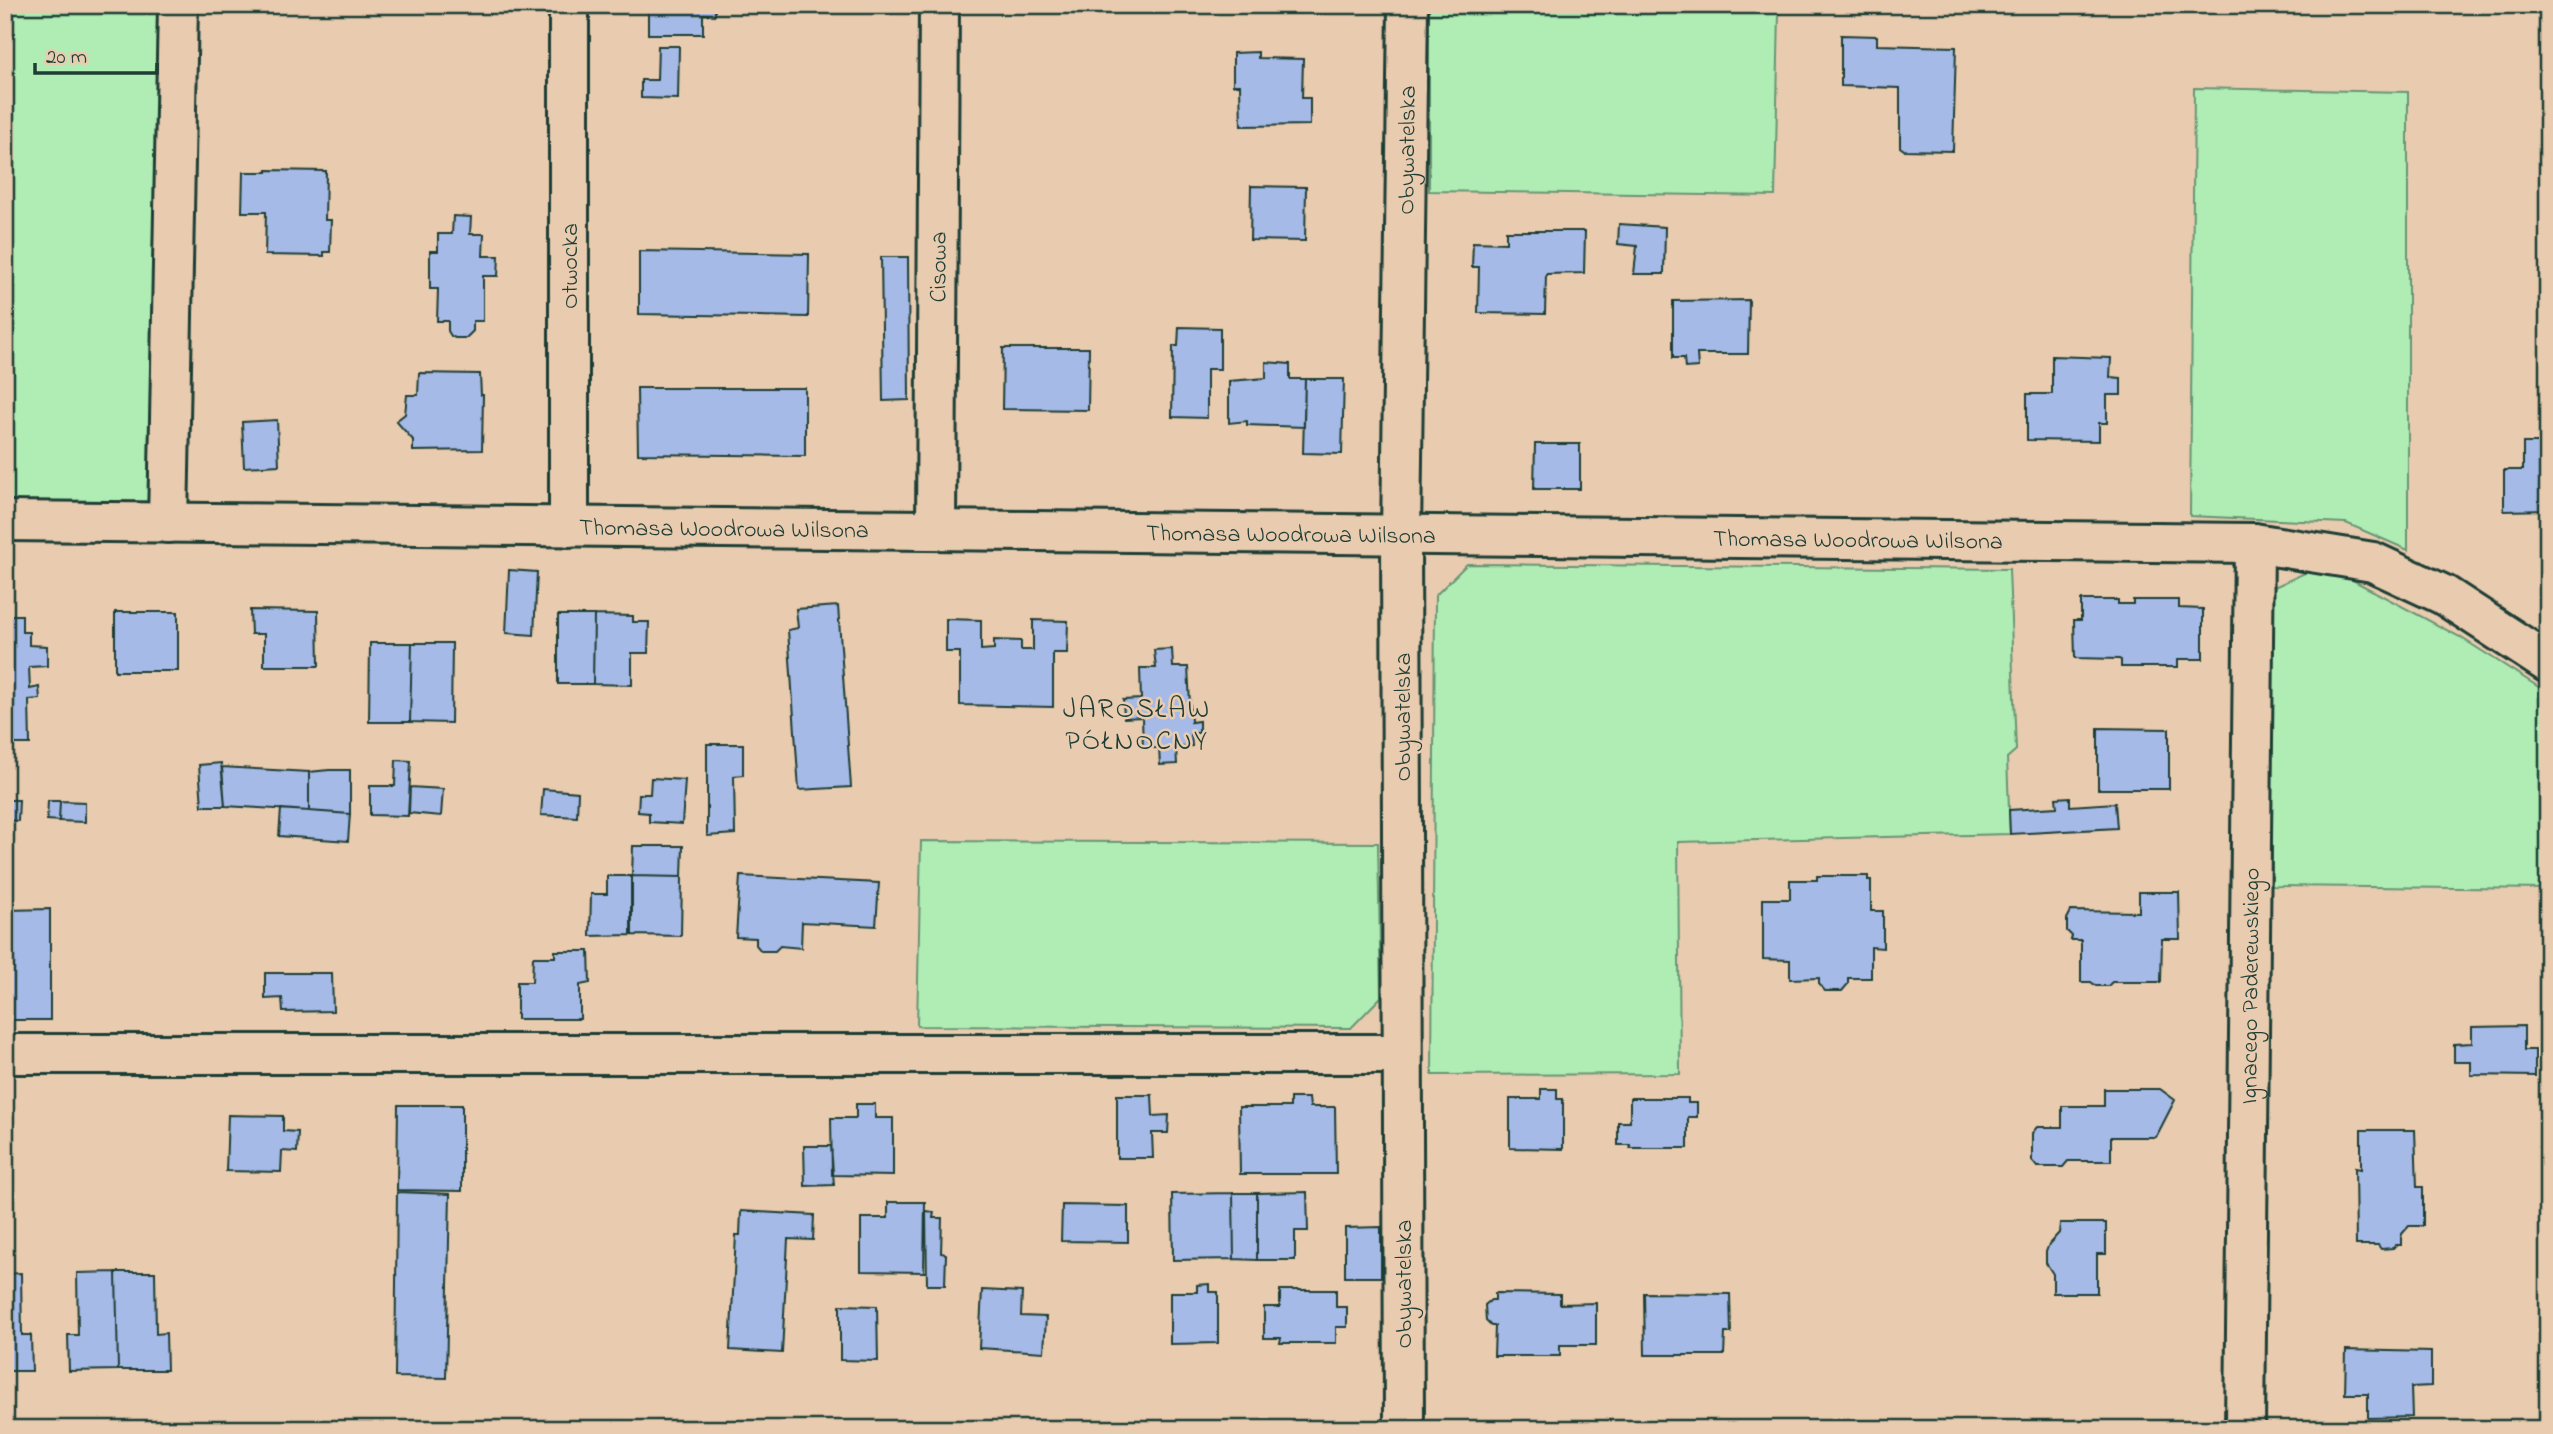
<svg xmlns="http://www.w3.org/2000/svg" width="2553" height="1434" font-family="'Indie Flower',sans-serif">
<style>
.green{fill:#b0edb4;stroke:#689574;stroke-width:2}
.building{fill:#a6bae8;stroke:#1f3d34;stroke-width:2}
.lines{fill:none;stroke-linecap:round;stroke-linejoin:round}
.minor-casing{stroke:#1f3d34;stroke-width:44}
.minor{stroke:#e9ccb0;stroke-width:38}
.labels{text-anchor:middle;stroke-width:5;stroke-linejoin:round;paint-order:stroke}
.street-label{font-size:24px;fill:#1f3d34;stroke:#e9ccb0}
.quarter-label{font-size:28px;letter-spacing:2px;fill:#1f3d34;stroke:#e9ccb0}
</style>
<rect width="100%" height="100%" fill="#e9ccb0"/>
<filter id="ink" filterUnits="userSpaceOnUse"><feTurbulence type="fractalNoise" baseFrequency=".0143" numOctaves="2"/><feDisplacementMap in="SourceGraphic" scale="14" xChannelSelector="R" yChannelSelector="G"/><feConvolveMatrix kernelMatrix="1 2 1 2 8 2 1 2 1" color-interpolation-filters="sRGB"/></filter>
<g filter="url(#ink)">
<!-- green -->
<path class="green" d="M 5,5 L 164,5 L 160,502 L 5,501 Z
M 1429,8 L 1779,12 L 1775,196 L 1429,191 Z
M 2194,88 L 2408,92 L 2408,550 L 2346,523 L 2190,516 Z
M 1467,564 L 2009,569 L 2016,750 L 2007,758 L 2010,834 L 1678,842 L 1680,1074 L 1432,1075 L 1435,596 Z
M 2307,572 L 2345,576 L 2460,637 L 2548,693 L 2548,889 L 2272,886 L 2272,588 Z
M 921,841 L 1378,843 L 1381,997 L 1351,1028 L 917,1026 Z"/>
<!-- building -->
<path class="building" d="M 648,5 L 715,5 L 715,15 L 703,14 L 703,34 L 648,34 Z
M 1841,35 L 1877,36 L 1877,45 L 1956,47 L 1953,151 L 1904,150 L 1900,147 L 1900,88 L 1841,86 Z
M 658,46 L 679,46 L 678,99 L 641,98 L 641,80 L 657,80 Z
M 1258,52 L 1258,58 L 1303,59 L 1302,98 L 1310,98 L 1310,125 L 1241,126 L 1240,85 L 1233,85 L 1233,53 Z
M 267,170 L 326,171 L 325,220 L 331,220 L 330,252 L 324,252 L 324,256 L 265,255 L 266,212 L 242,212 L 243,172 L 267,172 Z
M 1251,186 L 1306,187 L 1305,241 L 1250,240 Z
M 453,216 L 471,217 L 470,234 L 484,234 L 483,256 L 499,256 L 498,276 L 483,276 L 483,321 L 473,321 L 473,331 L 466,338 L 455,338 L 451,336 L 448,331 L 448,321 L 437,321 L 438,289 L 430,289 L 430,251 L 438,251 L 438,234 L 452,234 Z
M 1619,224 L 1665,227 L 1664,274 L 1634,274 L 1637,246 L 1618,244 Z
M 1506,231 L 1585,231 L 1584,273 L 1546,274 L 1545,314 L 1478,313 L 1479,267 L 1472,267 L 1473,242 L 1506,243 Z
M 639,251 L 809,254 L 808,317 L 639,314 Z
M 881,257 L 908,257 L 909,400 L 883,401 Z
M 1749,300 L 1748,354 L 1697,354 L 1698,367 L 1685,368 L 1684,358 L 1673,358 L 1673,301 Z
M 1179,327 L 1220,328 L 1220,369 L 1207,369 L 1207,418 L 1172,417 L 1173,346 L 1178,346 Z
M 1003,348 L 1089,348 L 1088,410 L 1002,409 Z
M 2052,356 L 2111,358 L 2110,377 L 2121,378 L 2121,395 L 2107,395 L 2107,423 L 2099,423 L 2099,441 L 2027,440 L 2027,394 L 2052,394 Z
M 1266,362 L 1290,364 L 1290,379 L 1305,379 L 1304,427 L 1247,425 L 1247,421 L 1229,423 L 1229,381 L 1266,378 Z
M 419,373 L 480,374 L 481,395 L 483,395 L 482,450 L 413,451 L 413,440 L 396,421 L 405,414 L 407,395 L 418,395 Z
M 1305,379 L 1344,379 L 1342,454 L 1303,453 Z
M 637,388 L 805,388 L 805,456 L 638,454 Z
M 277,420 L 279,465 L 244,467 L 242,422 Z
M 2523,443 L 2548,443 L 2548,510 L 2504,511 L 2504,470 L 2523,470 Z
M 1535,444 L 1580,444 L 1580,489 L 1534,489 Z
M 509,570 L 537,572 L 534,635 L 506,633 Z
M 2081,600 L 2118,600 L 2118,604 L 2133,604 L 2133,600 L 2179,600 L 2179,608 L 2203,609 L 2203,659 L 2178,659 L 2178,667 L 2121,667 L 2121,660 L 2119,659 L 2075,658 L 2074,620 L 2081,620 Z
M 838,606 L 851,787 L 799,790 L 788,630 L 798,628 L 796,609 Z
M 250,610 L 318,611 L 319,666 L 264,666 L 264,634 L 251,634 Z
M 115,612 L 178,612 L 178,671 L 115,671 Z
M 5,615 L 22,615 L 22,632 L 29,632 L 29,645 L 47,646 L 47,666 L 29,667 L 30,689 L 39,687 L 40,699 L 29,700 L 30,744 L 5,744 Z
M 558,615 L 594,615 L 593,684 L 558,684 Z
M 594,615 L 633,616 L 633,622 L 649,622 L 648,653 L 632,653 L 632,685 L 593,684 Z
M 946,619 L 981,620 L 981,650 L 994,649 L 994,640 L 1021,641 L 1021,650 L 1033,650 L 1033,620 L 1068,621 L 1067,653 L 1053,653 L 1053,707 L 960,705 L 960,652 L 946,652 Z
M 370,643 L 412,643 L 410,722 L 369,722 Z
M 412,643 L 452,643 L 451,723 L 410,722 Z
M 1172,649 L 1173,667 L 1188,667 L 1191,722 L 1199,721 L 1199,733 L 1191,733 L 1192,746 L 1176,747 L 1177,764 L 1160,765 L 1159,748 L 1143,748 L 1142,717 L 1124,718 L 1123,700 L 1141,699 L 1140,668 L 1156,668 L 1154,650 Z
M 2098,728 L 2169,729 L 2169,789 L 2098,789 Z
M 707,744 L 743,744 L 743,775 L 734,776 L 735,834 L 707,836 Z
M 396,760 L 411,761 L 408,816 L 370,815 L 370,786 L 395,786 Z
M 221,763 L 225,806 L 202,806 L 199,765 Z
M 222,767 L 309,772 L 309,811 L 225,806 Z
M 329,770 L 350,770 L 350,814 L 309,811 L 309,772 Z
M 651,778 L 685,780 L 682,824 L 649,822 L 649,813 L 638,812 L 639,794 L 650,794 Z
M 410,787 L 443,789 L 441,816 L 409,813 Z
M 543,789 L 578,792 L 577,817 L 541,815 Z
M 2070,797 L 2070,806 L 2115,803 L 2117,828 L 2010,834 L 2009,810 L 2057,807 L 2056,798 Z
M 5,800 L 19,800 L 18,821 L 5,820 Z
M 48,801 L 60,801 L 59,821 L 47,820 Z
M 60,801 L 85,802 L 85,822 L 59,821 Z
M 281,809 L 350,814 L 348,841 L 279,836 Z
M 633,846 L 683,846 L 682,877 L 632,876 Z
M 607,876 L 631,876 L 631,935 L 590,936 L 591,894 L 607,894 Z
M 632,876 L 682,877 L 681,936 L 632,935 Z
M 740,876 L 879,883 L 876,926 L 802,922 L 801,948 L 780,946 L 775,951 L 761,951 L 756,945 L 756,938 L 736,937 Z
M 1817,876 L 1868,876 L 1868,880 L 1871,880 L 1871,911 L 1883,911 L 1883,948 L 1871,947 L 1871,978 L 1848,978 L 1848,984 L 1842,991 L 1825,991 L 1819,984 L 1819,978 L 1790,979 L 1790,960 L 1763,959 L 1763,899 L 1790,899 L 1790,880 L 1817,880 Z
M 2139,892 L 2179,892 L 2180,939 L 2162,939 L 2161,982 L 2112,982 L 2108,986 L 2096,986 L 2091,982 L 2081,982 L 2081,940 L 2071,940 L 2072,936 L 2067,931 L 2067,919 L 2071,911 L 2139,912 Z
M 50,909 L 50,1020 L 7,1020 L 7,910 Z
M 555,951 L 589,951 L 590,983 L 580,985 L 580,1019 L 517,1019 L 517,982 L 532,982 L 533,957 L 555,957 Z
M 265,973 L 332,973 L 333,1011 L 283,1012 L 282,998 L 265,999 Z
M 2524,1026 L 2524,1050 L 2535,1050 L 2535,1076 L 2471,1075 L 2471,1062 L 2454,1062 L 2454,1044 L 2472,1043 L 2472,1027 Z
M 1541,1089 L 1557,1089 L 1557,1099 L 1563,1099 L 1563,1149 L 1510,1148 L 1510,1099 L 1541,1099 Z
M 2104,1089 L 2160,1089 L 2175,1100 L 2156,1137 L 2111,1137 L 2111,1161 L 2068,1161 L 2063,1167 L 2037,1167 L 2032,1161 L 2032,1133 L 2037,1127 L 2062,1127 L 2062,1106 L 2104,1106 Z
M 1117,1095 L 1152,1095 L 1153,1116 L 1169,1115 L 1168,1133 L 1152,1133 L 1153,1158 L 1117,1158 Z
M 1290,1098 L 1309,1098 L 1310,1107 L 1335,1107 L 1336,1174 L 1240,1174 L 1239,1107 L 1290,1107 Z
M 1630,1098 L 1688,1098 L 1688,1103 L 1697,1103 L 1697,1117 L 1688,1117 L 1688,1148 L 1630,1148 L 1630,1145 L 1618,1145 L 1618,1122 L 1630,1122 Z
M 856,1104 L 875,1104 L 875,1118 L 893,1118 L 893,1176 L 832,1175 L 831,1118 L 856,1118 Z
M 398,1105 L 462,1105 L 462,1191 L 397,1190 Z
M 228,1115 L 283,1116 L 283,1131 L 298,1132 L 297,1152 L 282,1151 L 281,1172 L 226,1171 Z
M 2361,1130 L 2415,1130 L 2417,1187 L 2423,1187 L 2423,1226 L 2409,1226 L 2401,1235 L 2401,1245 L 2396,1245 L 2393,1248 L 2381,1249 L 2378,1245 L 2356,1245 L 2355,1168 L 2361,1169 Z
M 804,1146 L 831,1146 L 834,1185 L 805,1186 Z
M 397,1192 L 450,1194 L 446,1378 L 395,1377 Z
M 1307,1192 L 1308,1231 L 1295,1231 L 1295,1260 L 1257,1260 L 1257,1193 Z
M 1233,1193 L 1234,1259 L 1173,1260 L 1172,1194 Z
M 1233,1193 L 1257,1193 L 1257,1260 L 1234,1259 Z
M 888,1202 L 925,1202 L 924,1272 L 861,1271 L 861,1218 L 888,1218 Z
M 1062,1205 L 1128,1206 L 1128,1242 L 1061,1241 Z
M 741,1211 L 814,1215 L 813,1240 L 788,1239 L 782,1353 L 730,1350 L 736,1235 L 740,1235 Z
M 926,1211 L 934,1212 L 933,1218 L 942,1218 L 941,1253 L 946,1254 L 945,1285 L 927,1285 Z
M 2060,1223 L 2106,1223 L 2106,1254 L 2097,1254 L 2097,1293 L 2053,1293 L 2053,1274 L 2046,1263 L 2046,1252 L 2049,1244 L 2059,1233 Z
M 1381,1227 L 1381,1277 L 1345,1277 L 1345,1228 Z
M 116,1272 L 155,1272 L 156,1334 L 166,1333 L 167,1370 L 118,1370 Z
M 116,1272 L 118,1370 L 69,1371 L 68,1335 L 78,1335 L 77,1273 Z
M 21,1273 L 22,1335 L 31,1335 L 32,1371 L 5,1371 L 5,1274 Z
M 1209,1284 L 1209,1292 L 1218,1292 L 1218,1343 L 1170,1344 L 1170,1292 L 1197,1292 L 1197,1285 Z
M 982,1290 L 1022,1292 L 1021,1316 L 1046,1317 L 1044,1352 L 979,1348 Z
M 1280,1290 L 1336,1290 L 1336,1307 L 1347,1307 L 1347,1327 L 1336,1327 L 1336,1343 L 1280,1343 L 1281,1338 L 1264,1338 L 1264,1307 L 1280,1307 Z
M 1495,1293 L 1560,1294 L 1560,1304 L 1596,1303 L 1596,1345 L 1560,1345 L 1560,1356 L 1494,1356 L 1495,1326 L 1491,1326 L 1486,1321 L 1485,1305 L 1491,1300 L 1495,1300 Z
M 1644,1293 L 1730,1294 L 1731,1333 L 1725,1333 L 1724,1355 L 1645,1355 Z
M 840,1305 L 877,1306 L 878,1361 L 840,1360 Z
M 2346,1350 L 2431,1352 L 2431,1386 L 2411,1387 L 2412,1417 L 2368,1418 L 2368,1394 L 2345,1394 Z"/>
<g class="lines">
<defs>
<g id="minor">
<path id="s1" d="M 5,521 L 2254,543 L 2373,562 L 2444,595 L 2548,663"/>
<path d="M 168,523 L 178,5"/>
<path d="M 569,527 L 569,5"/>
<path id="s2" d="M 936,529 L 939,5"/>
<path d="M 5,1054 L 1402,1054"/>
<path id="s3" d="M 1404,1429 L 1401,535 L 1408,5"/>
<path id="s4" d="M 2245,1429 L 2254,543"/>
</g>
</defs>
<!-- minor casing -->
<use href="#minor" class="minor-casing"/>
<!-- minor -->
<use href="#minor" class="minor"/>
</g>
</g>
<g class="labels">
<!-- street labels -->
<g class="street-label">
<text dy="8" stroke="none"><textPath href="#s3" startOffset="1279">Obywatelska</textPath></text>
<text transform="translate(569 266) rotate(-90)" y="8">Otwocka</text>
<text dy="8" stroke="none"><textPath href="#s2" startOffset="262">Cisowa</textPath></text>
<text dy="8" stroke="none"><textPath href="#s1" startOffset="719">Thomasa Woodrowa Wilsona</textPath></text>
<text dy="8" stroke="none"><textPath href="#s1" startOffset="1286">Thomasa Woodrowa Wilsona</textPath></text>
<text dy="8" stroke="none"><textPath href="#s1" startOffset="1853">Thomasa Woodrowa Wilsona</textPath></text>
<text transform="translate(1402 717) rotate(-90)" y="8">Obywatelska</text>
<text dy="8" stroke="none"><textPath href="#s4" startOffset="443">Ignacego Paderewskiego</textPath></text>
<text transform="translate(1403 1284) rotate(-90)" y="8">Obywatelska</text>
</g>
<!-- quarter labels -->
<g class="quarter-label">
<text x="1137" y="717">JAROSŁAW<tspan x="1137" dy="32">PÓŁNOCNY</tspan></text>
</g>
</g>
<!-- margin -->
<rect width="2553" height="1434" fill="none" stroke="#e9ccb0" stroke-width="28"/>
<rect x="14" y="14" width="2525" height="1406" fill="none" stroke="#1f3d34" stroke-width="2.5" filter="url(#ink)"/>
<!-- scale -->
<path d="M35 63v10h122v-10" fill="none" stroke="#1f3d34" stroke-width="3.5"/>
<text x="46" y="63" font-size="21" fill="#1f3d34" stroke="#e9ccb0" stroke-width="5" paint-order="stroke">20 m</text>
</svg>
